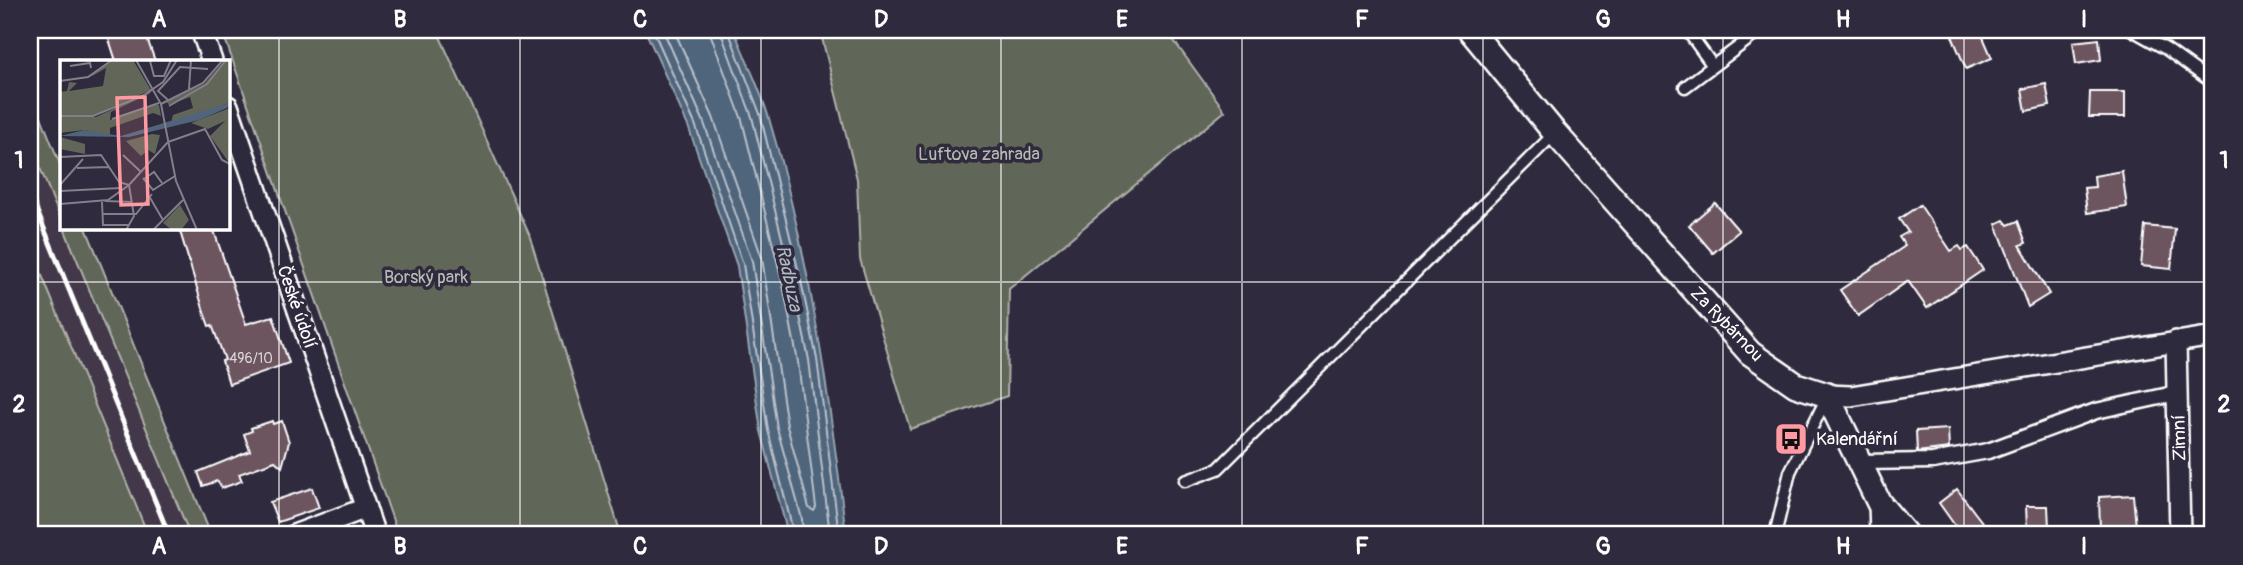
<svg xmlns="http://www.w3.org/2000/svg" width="2243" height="565" font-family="Pangolin,sans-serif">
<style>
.built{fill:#423748}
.green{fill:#616658;stroke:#b0b2ac;stroke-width:2}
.water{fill:#50657c;stroke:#96a3b0;stroke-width:2}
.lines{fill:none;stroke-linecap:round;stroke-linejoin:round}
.shore{stroke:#b9c1cb;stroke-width:2}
.building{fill:#6d5561;stroke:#fff;stroke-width:2}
.service-casing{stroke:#fff;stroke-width:15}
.pedestrian-casing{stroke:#fff;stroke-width:19}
.minor-casing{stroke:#fff;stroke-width:24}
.tertiary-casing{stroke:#fff;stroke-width:28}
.service{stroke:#2f2a3d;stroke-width:10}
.pedestrian{stroke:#2f2a3d;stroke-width:14}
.minor{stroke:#2f2a3d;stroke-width:19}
.tertiary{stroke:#2f2a3d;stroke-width:23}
.rail{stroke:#fff;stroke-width:5}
.grid{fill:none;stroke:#fff;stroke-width:2;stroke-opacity:0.55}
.labels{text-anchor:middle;stroke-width:7;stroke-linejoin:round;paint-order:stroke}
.number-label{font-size:14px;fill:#dad4d8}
.park-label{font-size:18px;fill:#b8bab4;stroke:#2f2a3d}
.street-label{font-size:18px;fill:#fff;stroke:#2f2a3d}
.poi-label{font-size:18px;fill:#fff;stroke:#2f2a3d;text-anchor:start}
.water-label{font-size:19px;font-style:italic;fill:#b0bac4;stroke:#2f2a3d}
.inset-road{fill:none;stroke:#827f8b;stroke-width:2}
.view{fill:#ff9aa2;fill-opacity:0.15;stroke:#ff9aa2;stroke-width:3.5}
.inset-edge{fill:none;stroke:#fff;stroke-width:3.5}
.neatline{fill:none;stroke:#fff;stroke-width:2.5}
.grid-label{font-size:23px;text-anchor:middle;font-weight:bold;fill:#fff}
</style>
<rect width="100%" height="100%" fill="#2f2a3d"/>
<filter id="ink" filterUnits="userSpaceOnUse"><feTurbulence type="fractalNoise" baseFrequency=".0143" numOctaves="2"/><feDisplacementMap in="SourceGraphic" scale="14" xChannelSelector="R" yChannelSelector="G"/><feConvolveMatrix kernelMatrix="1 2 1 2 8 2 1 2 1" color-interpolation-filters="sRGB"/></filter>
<g filter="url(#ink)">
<!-- built -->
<path class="built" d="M 30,143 L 61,220 L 61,228 L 64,228 L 190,535 L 148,535 L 30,246 Z"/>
<!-- green -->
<path class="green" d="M 222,30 L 437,30 L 529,234 L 618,525 L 618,535 L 398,535 Z
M 820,30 L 1166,30 L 1225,111 L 1009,289 L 1007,396 L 910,429 L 860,259 L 857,179 Z
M 30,89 L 61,167 L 61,220 L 30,143 Z
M 64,228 L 86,228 L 211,535 L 190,535 Z
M 30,246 L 148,535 L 30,535 Z"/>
<!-- water -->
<path class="water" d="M 645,30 L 734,30 C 745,58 759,86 768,115 C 809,252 829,393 846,535 L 788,535 L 761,431 L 737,266 L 688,126 Z"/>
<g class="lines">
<!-- shore -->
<path class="shore" d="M 653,30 L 695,124 L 743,264 L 768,430 L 794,535
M 663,30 L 703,120 L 752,261 L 777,428 L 802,519 L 803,535
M 674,30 L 713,117 L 762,258 L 787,426 L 809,508 L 814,511 L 816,507 L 798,362 L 783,285 L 742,120 L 709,30
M 720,30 L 752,117 L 793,283 L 809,360 L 830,535
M 728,30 L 760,114 L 801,281 L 817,359 L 839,535"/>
</g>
<!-- building -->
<path class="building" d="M 106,30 L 144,30 L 155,61 L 116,61 Z
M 1968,30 L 1980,30 L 1992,58 L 1966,69 L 1952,36 Z
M 2099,39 L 2101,60 L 2076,64 L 2073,42 Z
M 2046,84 L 2050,106 L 2026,111 L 2022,89 Z
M 2090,92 L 2125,92 L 2125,117 L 2089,117 Z
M 2122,171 L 2127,207 L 2087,213 L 2084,188 L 2095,187 L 2094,176 Z
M 1715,203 L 1739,231 L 1713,253 L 1689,225 Z
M 1920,205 L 1951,251 L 1959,246 L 1962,250 L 1968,247 L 1983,270 L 1927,308 L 1908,281 L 1858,316 L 1840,290 L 1905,246 L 1899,237 L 1908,232 L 1899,219 Z
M 2004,220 L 2008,225 L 2018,221 L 2026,243 L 2020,245 L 2049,294 L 2028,307 L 1996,224 Z
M 2145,226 L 2175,229 L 2171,269 L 2141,266 Z
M 179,228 L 213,228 L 246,324 L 273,316 L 289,363 L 229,384 L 222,361 L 225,360 L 212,325 L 209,326 L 205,315 Z
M 272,421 L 273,424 L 282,421 L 289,442 L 282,467 L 275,461 L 239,474 L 242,481 L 222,488 L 217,481 L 203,486 L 198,472 L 250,451 L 244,434 L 252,431 L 251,428 Z
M 1948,429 L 1949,448 L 1917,452 L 1916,431 Z
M 312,488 L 319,508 L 278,522 L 270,502 Z
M 1957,489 L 1975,513 L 1992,535 L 1962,535 L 1956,527 L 1939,503 Z
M 2133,495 L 2136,527 L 2100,529 L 2099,497 Z
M 2026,506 L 2048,506 L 2049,528 L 2027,528 Z"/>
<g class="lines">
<defs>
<path id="service" d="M 1687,30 L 1713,66
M 2132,30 L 2166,49 L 2213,83
M 1685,87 L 1761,30
M 1185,481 L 1218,469 L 1555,133
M 1775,535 L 1790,472 L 1826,399"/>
<path id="pedestrian" d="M 1860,462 L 1933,461 L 1988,451 L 2096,411 L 2178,393"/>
<path id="minor" d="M 201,30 L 212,61
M 228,106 L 375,535
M 2176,341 L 2180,535
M 1827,395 L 1851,396 L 2213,336
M 1879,503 L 1880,535
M 294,535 L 366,508"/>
<path id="tertiary" d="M 1470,30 L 1555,133 L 1750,353 L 1796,385 L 1827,395 L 1879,503 L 1906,535"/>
</defs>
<!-- service casing -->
<use href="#service" class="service-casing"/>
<!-- pedestrian casing -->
<use href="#pedestrian" class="pedestrian-casing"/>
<!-- minor casing -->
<use href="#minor" class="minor-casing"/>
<!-- tertiary casing -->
<use href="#tertiary" class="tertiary-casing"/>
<!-- service -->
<use href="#service" class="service"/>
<!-- pedestrian -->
<use href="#pedestrian" class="pedestrian"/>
<!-- minor -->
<use href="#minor" class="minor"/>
<!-- tertiary -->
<use href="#tertiary" class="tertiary"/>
<!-- rail -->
<path class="rail" d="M 30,194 L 169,535"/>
</g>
</g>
<!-- grid -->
<path class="grid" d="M 279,30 L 279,535M 520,30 L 520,535M 761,30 L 761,535M 1001,30 L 1001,535M 1242,30 L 1242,535M 1483,30 L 1483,535M 1723,30 L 1723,535M 1964,30 L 1964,535M 30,282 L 2213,282"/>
<!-- icons -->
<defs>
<symbol id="bus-square" viewBox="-11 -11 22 22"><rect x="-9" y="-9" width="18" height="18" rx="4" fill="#ff9aa2" stroke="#2f2a3d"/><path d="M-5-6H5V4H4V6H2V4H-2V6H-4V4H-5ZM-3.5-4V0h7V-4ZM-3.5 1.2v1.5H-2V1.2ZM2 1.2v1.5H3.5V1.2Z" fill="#111"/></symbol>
</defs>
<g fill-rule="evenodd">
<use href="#bus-square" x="1772" y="420" width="38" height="38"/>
</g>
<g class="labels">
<!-- number labels -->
<g class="number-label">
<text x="251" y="363">496/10</text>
</g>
<!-- park labels -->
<g class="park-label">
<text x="979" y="160">Luftova zahrada</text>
<text x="426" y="283">Borský park</text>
</g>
<!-- street labels -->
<g class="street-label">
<text transform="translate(297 307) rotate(71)" y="6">České údolí</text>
<text transform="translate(1727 324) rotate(46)" y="6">Za Rybárnou</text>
<text transform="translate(2179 438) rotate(-91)" y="6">Zimní</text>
</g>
<!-- poi labels -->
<g class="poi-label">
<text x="1816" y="445">Kalendářní</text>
</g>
<!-- water labels -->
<g class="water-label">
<text transform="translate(790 278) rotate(78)" y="7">Radbuza</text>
</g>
</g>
<!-- overview -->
<g transform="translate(60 60)">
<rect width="170" height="170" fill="#2f2a3d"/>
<path d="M 53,0 L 73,0 L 91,30 L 32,56 L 0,55 L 0,32 L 7,31 L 9,22 L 17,23 L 9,31 L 43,26 L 46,8 L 34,15 L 25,19 ZM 165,0 L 170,0 L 170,43 L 111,63 L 113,55 L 133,48 L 130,37 L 109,45 L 106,41 L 144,24 ZM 92,31 L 89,34 L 51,52 L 50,60 L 92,45 L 99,45 L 101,56 L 93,53 L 50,68 L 50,75 L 24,70 L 0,73 L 0,57 L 36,57 ZM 170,48 L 170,104 L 150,76 L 165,61 L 148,69 L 131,63 ZM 92,74 L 100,75 L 95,94 L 88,90 L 81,96 L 66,81 ZM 0,77 L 25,84 L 25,94 L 0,89 ZM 120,145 L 129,160 L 121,170 L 112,170 L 103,163 Z" fill="#616658"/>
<path d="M 170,43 L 167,48 L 139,60 L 69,77 L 0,76 L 24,70 L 61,76 Z" fill="#50657c"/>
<path class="inset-road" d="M 76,0 L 101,44 L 116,121 L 137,170M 90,1 L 94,16 L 104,16 L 111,0M 10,6 L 30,3 L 31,8M 0,21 L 28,17 L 52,0M 129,29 L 131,0M 108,40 L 98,31 L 120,7 L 148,9M 101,44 L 143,23 L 163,0M 109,46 L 147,24 L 166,0M 0,56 L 33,56 L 84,35 L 103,22 L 117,0M 52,59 L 99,43M 108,82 L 145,69 L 162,100 L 170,104M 63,95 L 81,112M 0,97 L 41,95 L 59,122 L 69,125M 17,108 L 49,107M 83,118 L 93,130 L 115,116M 84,119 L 94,112 L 102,123M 0,125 L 23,99M 0,131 L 61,128M 89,136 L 103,160M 45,141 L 72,142M 42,142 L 43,165 L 70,165M 0,144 L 48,140 L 69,125 L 108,82M 42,154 L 76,154 L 92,134M 66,170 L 74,156 L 69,125M 93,170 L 123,140"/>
<path class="view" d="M 85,37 L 88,144 L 61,145 L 57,38 Z"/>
<rect width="170" height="170" class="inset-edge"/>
</g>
<!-- margin -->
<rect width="2243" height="565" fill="none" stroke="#2f2a3d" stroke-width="77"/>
<rect x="38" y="38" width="2166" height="488" class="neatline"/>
<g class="grid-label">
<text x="159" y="27">A</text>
<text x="400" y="27">B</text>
<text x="640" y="27">C</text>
<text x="881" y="27">D</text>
<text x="1122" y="27">E</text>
<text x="1362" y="27">F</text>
<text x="1603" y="27">G</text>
<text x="1843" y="27">H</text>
<text x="2084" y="27">I</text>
<text x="19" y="168">1</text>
<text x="2224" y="168">1</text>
<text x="19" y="412">2</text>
<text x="2224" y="412">2</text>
<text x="159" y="554">A</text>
<text x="400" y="554">B</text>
<text x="640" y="554">C</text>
<text x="881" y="554">D</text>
<text x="1122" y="554">E</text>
<text x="1362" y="554">F</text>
<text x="1603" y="554">G</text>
<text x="1843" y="554">H</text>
<text x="2084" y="554">I</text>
</g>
</svg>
